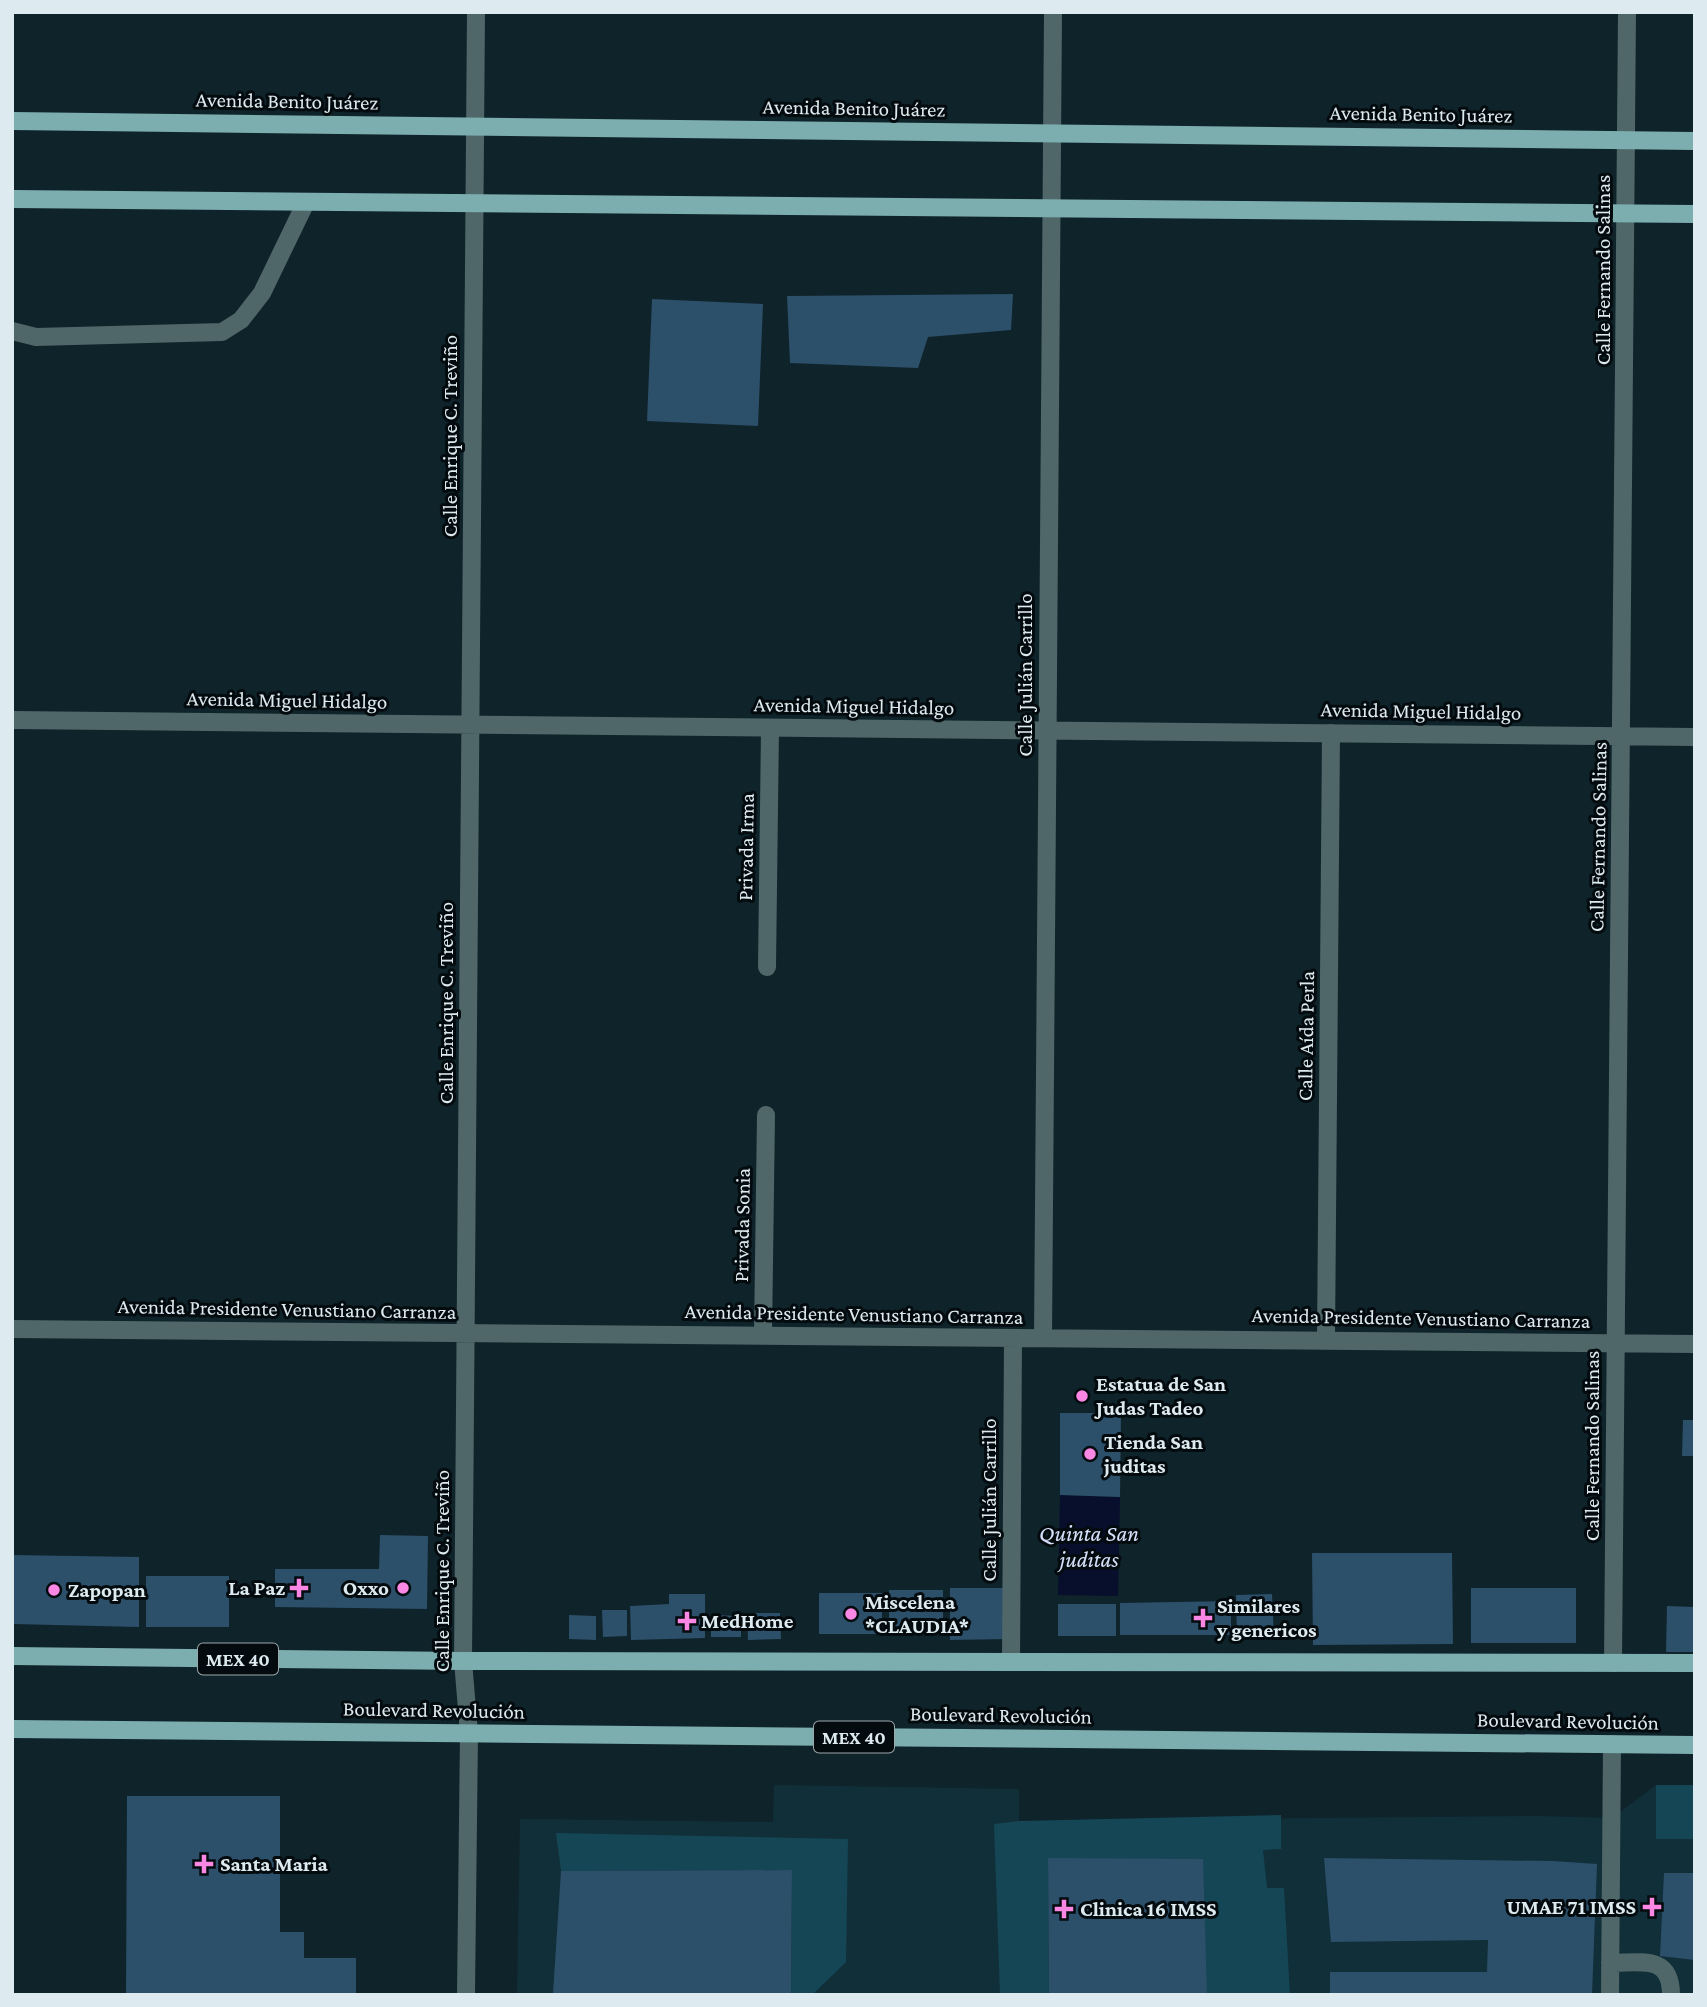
<svg xmlns="http://www.w3.org/2000/svg" width="1707" height="2007" font-family="'Crimson Pro',serif">
<style>
.built{fill:#112f39}
.green{fill:#154655}
.water{fill:#070f2d}
.building{fill:#2c4f6a}
.lines{fill:none;stroke-linecap:round;stroke-linejoin:round}
.service{stroke:#4f6768;stroke-width:18}
.minor{stroke:#4f6768;stroke-width:18}
.primary{stroke:#7caeb0;stroke-width:18}
.poi-dot{fill:#fb87e5;stroke:#040b0e;stroke-width:2.5}
.labels{text-anchor:middle;stroke-width:6;stroke-linejoin:round;paint-order:stroke}
.shield{fill:#040b0e;stroke:#9ca7ac;stroke-width:2}
.shield-label{font-size:19px;font-weight:bold;fill:#ddeaef}
.street-label{font-size:21px;fill:#ddeaef;stroke:#040b0e}
.poi-label{font-size:21px;font-weight:bold;fill:#ddeaef;stroke:#040b0e;text-anchor:start}
.water-label{font-size:23px;font-style:italic;fill:#d6e1fb;stroke:#040b0e}
</style>
<rect width="100%" height="100%" fill="#0f232a"/>
<!-- built -->
<path class="built" d="M 774,1785 L 1019,1789 L 1019,1821 L 1537,1816 L 1612,1818 L 1656,1785 L 1695,1785 L 1695,1995 L 517,1995 L 520,1819 L 773,1822 Z"/>
<!-- green -->
<path class="green" d="M 1656,1785 L 1695,1785 L 1695,1839 L 1656,1839 Z
M 1281,1815 L 1281,1849 L 1263,1850 L 1267,1888 L 1284,1888 L 1290,1995 L 1207,1995 L 1048,1858 L 1049,1995 L 1000,1995 L 994,1824 L 1019,1821 Z
M 556,1833 L 848,1839 L 846,1962 L 812,1995 L 791,1995 L 792,1870 L 561,1871 Z"/>
<!-- water -->
<path class="water" d="M 1060,1495 L 1120,1497 L 1118,1596 L 1058,1595 Z"/>
<!-- building -->
<path class="building" d="M 1013,294 L 1011,330 L 928,337 L 918,368 L 790,363 L 787,296 Z
M 652,299 L 763,304 L 758,426 L 647,421 Z
M 1060,1413 L 1121,1413 L 1120,1497 L 1060,1495 Z
M 1683,1420 L 1695,1420 L 1695,1456 L 1682,1456 Z
M 380,1535 L 428,1536 L 427,1609 L 275,1607 L 275,1569 L 379,1569 Z
M 1312,1553 L 1452,1553 L 1453,1644 L 1313,1645 Z
M 12,1555 L 139,1557 L 139,1627 L 12,1624 Z
M 146,1576 L 229,1576 L 229,1627 L 146,1627 Z
M 950,1588 L 1009,1588 L 1009,1639 L 950,1640 Z
M 1471,1588 L 1576,1588 L 1576,1643 L 1471,1643 Z
M 889,1590 L 943,1590 L 943,1635 L 889,1634 Z
M 819,1593 L 882,1593 L 882,1634 L 819,1634 Z
M 669,1594 L 705,1594 L 705,1638 L 631,1640 L 630,1606 L 669,1604 Z
M 1272,1594 L 1274,1638 L 1237,1639 L 1236,1595 Z
M 1231,1601 L 1231,1635 L 1120,1635 L 1120,1603 Z
M 1058,1604 L 1116,1604 L 1116,1636 L 1058,1636 Z
M 1667,1606 L 1695,1607 L 1695,1652 L 1666,1652 Z
M 602,1610 L 627,1610 L 627,1636 L 603,1637 Z
M 747,1613 L 780,1613 L 781,1639 L 748,1640 Z
M 569,1615 L 596,1616 L 596,1640 L 569,1639 Z
M 711,1615 L 741,1616 L 741,1637 L 711,1637 Z
M 127,1796 L 280,1796 L 280,1932 L 304,1932 L 304,1958 L 356,1958 L 356,1995 L 126,1995 Z
M 1048,1858 L 1203,1859 L 1207,1995 L 1049,1995 Z
M 1324,1858 L 1553,1861 L 1597,1864 L 1592,1995 L 1330,1995 L 1330,1972 L 1487,1972 L 1488,1940 L 1331,1942 Z
M 792,1870 L 791,1995 L 553,1993 L 561,1871 Z
M 1664,1873 L 1695,1873 L 1695,1960 L 1660,1956 Z"/>
<g class="lines">
<!-- service -->
<path class="service" d="M 12,331 L 36,337 L 222,332 L 241,320 L 262,293 L 306,202
M 767,967 L 770,728
M 763,1335 L 766,1115
M 1326,1340 L 1331,733
M 1610,1963 C 1641,1963 1671,1954 1671,1995
M 1610,1995 L 1612,1744"/>
<!-- minor -->
<path class="minor" d="M 12,720 L 1695,737
M 12,1329 L 1695,1344
M 1043,1338 L 1053,12
M 1011,1662 L 1013,1338
M 1613,1663 L 1627,12
M 466,1995 L 469,1733 L 463,1661 L 476,12"/>
<!-- primary -->
<path class="primary" d="M 12,121 L 1695,141
M 12,199 L 1695,214
M 12,1656 L 463,1661 L 1695,1663
M 12,1729 L 1695,1745"/>
</g>
<!-- markers -->
<g class="poi-dot">
<circle cx="1082" cy="1396" r="7"/>
<circle cx="1090" cy="1454" r="7"/>
<path d="M295.5 1577.5h7v7h7v7h-7v7h-7v-7h-7v-7h7z"/>
<circle cx="403" cy="1588" r="7"/>
<circle cx="54" cy="1590" r="7"/>
<circle cx="851" cy="1614" r="7"/>
<path d="M1199.5 1607.5h7v7h7v7h-7v7h-7v-7h-7v-7h7z"/>
<path d="M683.5 1610.5h7v7h7v7h-7v7h-7v-7h-7v-7h7z"/>
<path d="M200.5 1853.5h7v7h7v7h-7v7h-7v-7h-7v-7h7z"/>
<path d="M1648.5 1896.5h7v7h7v7h-7v7h-7v-7h-7v-7h7z"/>
<path d="M1060.5 1898.5h7v7h7v7h-7v7h-7v-7h-7v-7h7z"/>
</g>
<g class="labels">
<!-- shield labels -->
<g class="shield">
<rect x="198" y="1643.5" width="80" height="31" rx="5"/>
<rect x="814" y="1721.5" width="80" height="31" rx="5"/>
</g>
<g class="shield-label">
<text x="238" y="1666">MEX 40</text>
<text x="854" y="1744">MEX 40</text>
</g>
<!-- street labels -->
<g class="street-label">
<text transform="translate(287 101) rotate(1)" y="7">Avenida Benito Juárez</text>
<text transform="translate(854 108) rotate(1)" y="7">Avenida Benito Juárez</text>
<text transform="translate(1421 114) rotate(1)" y="7">Avenida Benito Juárez</text>
<text transform="translate(1603 270) rotate(-90)" y="7">Calle Fernando Salinas</text>
<text transform="translate(450 436) rotate(-90)" y="7">Calle Enrique C. Treviño</text>
<text transform="translate(1025 675) rotate(-90)" y="7">Calle Julián Carrillo</text>
<text transform="translate(287 700) rotate(1)" y="7">Avenida Miguel Hidalgo</text>
<text transform="translate(854 706) rotate(1)" y="7">Avenida Miguel Hidalgo</text>
<text transform="translate(1421 711) rotate(1)" y="7">Avenida Miguel Hidalgo</text>
<text transform="translate(1598 837) rotate(-89)" y="7">Calle Fernando Salinas</text>
<text transform="translate(746 847) rotate(-89)" y="7">Privada Irma</text>
<text transform="translate(446 1003) rotate(-90)" y="7">Calle Enrique C. Treviño</text>
<text transform="translate(1306 1036) rotate(-89)" y="7">Calle Aída Perla</text>
<text transform="translate(742 1225) rotate(-89)" y="7">Privada Sonia</text>
<text transform="translate(287 1309) rotate(1)" y="7">Avenida Presidente Venustiano Carranza</text>
<text transform="translate(854 1314) rotate(1)" y="7">Avenida Presidente Venustiano Carranza</text>
<text transform="translate(1421 1318) rotate(1)" y="7">Avenida Presidente Venustiano Carranza</text>
<text transform="translate(1592 1446) rotate(-90)" y="7">Calle Fernando Salinas</text>
<text transform="translate(989 1500) rotate(-90)" y="7">Calle Julián Carrillo</text>
<text transform="translate(442 1571) rotate(-90)" y="7">Calle Enrique C. Treviño</text>
<text transform="translate(434 1710) rotate(1)" y="7">Boulevard Revolución</text>
<text transform="translate(1001 1715) rotate(1)" y="7">Boulevard Revolución</text>
<text transform="translate(1568 1721) rotate(1)" y="7">Boulevard Revolución</text>
</g>
<!-- poi labels -->
<g class="poi-label">
<text x="1096" y="1391">Estatua de San<tspan x="1096" dy="24">Judas Tadeo</tspan></text>
<text x="1104" y="1449">Tienda San<tspan x="1104" dy="24">juditas</tspan></text>
<text x="285" y="1595" text-anchor="end">La Paz</text>
<text x="389" y="1595" text-anchor="end">Oxxo</text>
<text x="68" y="1597">Zapopan</text>
<text x="865" y="1609">Miscelena<tspan x="865" dy="24">*CLAUDIA*</tspan></text>
<text x="1217" y="1613">Similares<tspan x="1217" dy="24">y genericos</tspan></text>
<text x="701" y="1628">MedHome</text>
<text x="220" y="1871">Santa Maria</text>
<text x="1636" y="1914" text-anchor="end">UMAE 71 IMSS</text>
<text x="1080" y="1916">Clinica 16 IMSS</text>
</g>
<!-- water labels -->
<g class="water-label">
<text x="1089" y="1541">Quinta San<tspan x="1089" dy="26">juditas</tspan></text>
</g>
</g>
<!-- border -->
<rect width="1707" height="2007" fill="none" stroke="#ddeaef" stroke-width="28"/>
</svg>
